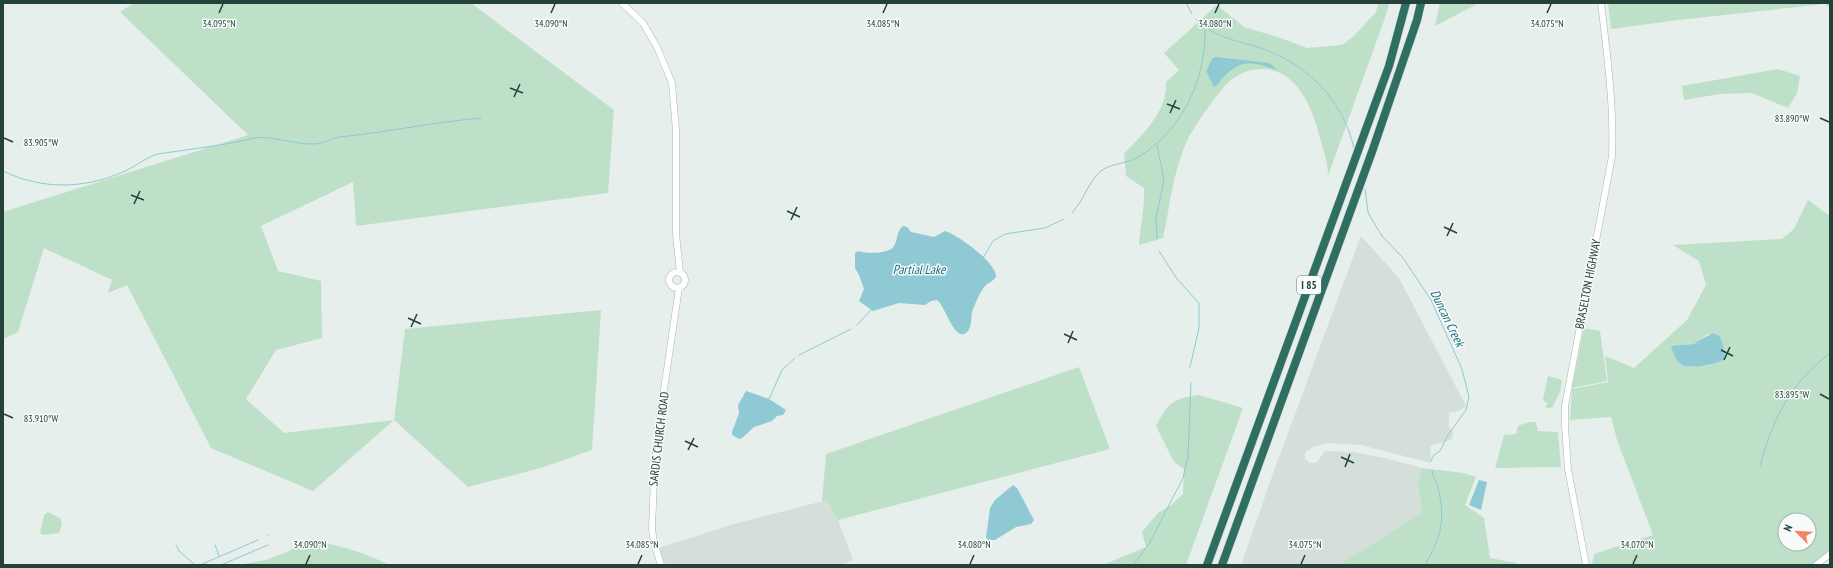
<svg xmlns="http://www.w3.org/2000/svg" width="1833" height="568" font-family="'PT Sans Narrow',sans-serif">
<style>
.built{fill:#d4dfda}
.green{fill:#bfe0c8;fill-rule:evenodd}
.water{fill:#8ec9d4}
.lines{fill:none;stroke-linecap:round;stroke-linejoin:round}
.stream{stroke:#8ec9d4;stroke-width:1}
.secondary-casing{stroke:#a4bbb3;stroke-width:7}
.highway-casing{stroke:#c2cac8;stroke-width:9}
.secondary{stroke:#fff;stroke-width:6}
.highway{stroke:#2f6f62;stroke-width:8}
.ticks{fill:none;stroke:#24423a;stroke-width:1.5}
.labels{text-anchor:middle;stroke-width:3;stroke-linejoin:round;paint-order:stroke}
.shield{fill:#f7fbf9;stroke:#637a73;stroke-width:1}
.shield-label{font-size:11px;font-weight:bold;fill:#24423a}
.street-label{font-size:12px;fill:#24423a;stroke:#f7fbf9}
.water-label{font-size:13px;font-style:italic;fill:#1c6f80;stroke:#f7fbf9}
.ticks-label{font-size:10px;text-anchor:middle;fill:#24423a;stroke:#f7fbf9;stroke-width:3;stroke-linejoin:round;paint-order:stroke}
</style>
<rect width="100%" height="100%" fill="#e6efeb"/>
<!-- built -->
<path class="built" d="M 1361,236 L 1399,278 L 1466,406 L 1459,411 L 1449,413 L 1449,428 L 1453,431 L 1453,436 L 1451,440 L 1430,446 L 1431,463 L 1361,445 L 1328,443 L 1313,447 L 1305,453 L 1305,459 L 1310,463 L 1316,463 L 1325,451 L 1354,452 L 1389,459 L 1422,468 L 1418,484 L 1422,513 L 1338,565 L 1241,565 L 1275,468 Z
M 827,500 L 838,520 L 853,560 L 842,565 L 666,565 L 656,549 L 734,524 Z"/>
<!-- green -->
<path class="green" d="M 134,3 L 471,3 L 614,110 L 608,193 L 356,226 L 353,182 L 261,226 L 278,271 L 321,281 L 322,338 L 276,350 L 246,399 L 284,433 L 394,420 L 405,329 L 601,310 L 592,450 L 541,468 L 468,487 L 394,420 L 313,491 L 211,448 L 127,285 L 108,293 L 112,280 L 44,248 L 18,332 L 3,339 L 3,212 L 248,135 L 120,12 Z
M 1378,3 L 1389,3 L 1387,12 L 1328,176 C 1328,164 1324,152 1321,141 C 1313,110 1298,67 1259,69 C 1245,70 1232,77 1223,88 C 1213,100 1193,128 1187,141 C 1173,171 1170,206 1163,238 L 1139,245 C 1140,226 1145,207 1144,188 L 1126,176 L 1124,154 C 1143,134 1168,111 1166,82 L 1179,70 L 1164,53 L 1217,5 L 1244,27 L 1278,37 L 1307,48 L 1342,45 L 1354,36 L 1376,12 Z
M 1440,3 L 1479,3 L 1435,26 Z
M 1608,3 L 1830,3 L 1830,8 L 1825,4 L 1678,20 L 1611,29 Z
M 1778,69 L 1800,76 L 1797,93 L 1788,108 L 1751,93 L 1720,94 L 1684,100 L 1682,86 Z
M 1808,200 L 1830,216 L 1830,553 L 1814,565 L 1592,565 L 1594,554 L 1653,535 L 1617,440 L 1611,417 L 1570,420 L 1572,389 L 1608,382 L 1605,356 L 1634,368 L 1687,320 L 1706,285 L 1699,261 L 1673,245 L 1782,239 L 1794,229 ZM 1708,334 L 1720,336 L 1722,345 L 1722,361 L 1711,365 L 1687,367 L 1674,346 L 1694,344 ZM 1785,520 L 1809,520 L 1809,544 L 1785,544 Z
M 1584,328 L 1600,331 L 1607,381 L 1572,388 Z
M 1079,367 L 1110,449 L 838,520 L 827,500 L 822,502 L 826,454 Z
M 1548,376 L 1562,380 L 1560,392 L 1552,408 L 1550,407 L 1549,409 L 1545,407 L 1548,404 L 1543,400 Z
M 1199,395 L 1243,408 L 1186,565 L 1103,565 L 1146,547 L 1142,532 L 1158,513 L 1170,506 L 1183,494 L 1184,469 L 1174,462 L 1156,426 C 1169,402 1172,399 1199,395 Z
M 1529,422 L 1536,422 L 1538,431 L 1558,432 L 1561,467 L 1495,468 L 1504,435 L 1516,434 L 1518,426 Z
M 1422,468 L 1464,473 L 1476,477 L 1465,505 L 1484,518 L 1490,558 L 1516,563 L 1516,565 L 1338,565 L 1422,513 L 1418,484 Z
M 48,512 L 60,518 L 62,525 L 59,533 L 43,535 L 40,533 L 44,515 Z
M 301,541 C 332,541 362,552 390,565 L 238,565 L 266,560 L 289,551 Z"/>
<!-- water -->
<path class="water" d="M 1215,57 L 1269,63 L 1277,69 C 1270,69 1263,65 1256,64 C 1237,61 1227,73 1216,86 L 1214,87 L 1206,71 L 1213,58 Z
M 903,226 L 907,227 L 911,232 L 934,237 L 945,231 C 958,235 997,263 996,277 C 993,281 990,282 986,285 C 980,291 975,304 972,312 C 971,319 972,331 964,334 C 953,337 945,306 937,300 L 931,301 L 925,305 L 899,303 L 873,311 L 859,301 L 864,289 L 859,275 L 855,268 L 855,253 L 858,251 C 866,254 890,254 894,246 C 898,239 896,232 903,226 Z
M 1713,333 L 1720,336 L 1726,357 C 1722,365 1689,369 1682,365 C 1676,361 1673,353 1671,346 L 1694,344 L 1698,341 Z
M 746,391 L 769,399 L 786,410 L 783,415 L 777,416 L 772,421 L 754,427 L 742,438 L 739,439 L 732,435 L 732,432 L 739,413 L 738,405 Z
M 1479,480 L 1487,482 L 1481,510 L 1469,505 Z
M 1013,485 L 1017,488 L 1034,520 L 1031,524 L 1016,527 L 995,540 L 988,540 L 986,537 L 990,508 L 995,500 Z"/>
<g class="lines">
<!-- stream -->
<path class="stream" d="M 1186,3 L 1192,14
M 1196,19 C 1212,36 1233,40 1255,46 C 1304,62 1342,96 1354,148
M 1157,145 L 1164,180 L 1156,218 L 1157,239
M 3,171 C 42,190 84,189 123,172 C 135,167 146,157 158,154 C 190,149 222,146 254,138 C 269,135 297,145 314,144 C 323,144 331,138 340,137 C 388,132 434,122 481,118
M 1365,189 L 1368,212 L 1371,218 L 1382,236 L 1403,258 L 1431,300 L 1462,369 L 1469,397 L 1466,410 L 1448,435 L 1440,451 L 1434,455 L 1431,461
M 1072,213 C 1084,200 1088,182 1101,171 C 1111,163 1127,164 1138,157 C 1182,131 1206,80 1205,29
M 1159,251 L 1177,279 L 1199,303 L 1199,328 L 1190,367
M 983,258 L 993,241 L 1005,234 L 1045,228 L 1064,219
M 857,325 L 872,309
M 799,355 L 851,329
M 769,399 L 782,370 L 795,358
M 1760,466 C 1773,417 1790,385 1830,353
M 267,536 L 268,535
M 176,545 L 179,551 L 195,565
M 215,545 L 219,556
M 200,565 L 258,540
M 221,565 L 268,545
M 1133,565 L 1149,544 L 1183,478 L 1188,457 L 1191,383
M 1425,565 C 1441,536 1445,524 1439,491 C 1437,483 1433,478 1432,470"/>
<defs>
<path id="secondary" d="M 622,3 L 643,23 L 657,47 L 672,83 L 676,131 L 676,234 L 680,273
M669 280a8 8 0 1 1 16 0a8 8 0 1 1-16 0Z
M 661,565 L 654,543 L 652,529 L 654,477 L 658,430 L 679,288
M 1586,565 L 1568,469 L 1565,426 L 1565,406 L 1612,156 C 1614,104 1607,54 1601,3
M 1816,565 L 1830,554"/>
<path id="highway" d="M 1207,565 L 1389,66 L 1406,3
M 1222,565 L 1373,149 L 1417,20 L 1421,3"/>
</defs>
<!-- secondary casing -->
<use href="#secondary" class="secondary-casing"/>
<!-- highway casing -->
<use href="#highway" class="highway-casing"/>
<!-- secondary -->
<use href="#secondary" class="secondary"/>
<!-- highway -->
<use href="#highway" class="highway"/>
</g>
<!-- ticks -->
<path class="ticks" d="M 219,13 L 223,4M 551,13 L 555,4M 883,13 L 887,4M 1215,13 L 1219,4M 1547,13 L 1551,4M 510,88 L 523,93M 514,97 L 520,84M 1167,104 L 1180,109M 1170,113 L 1176,100M 1820,118 L 1829,122M 4,138 L 13,142M 131,195 L 144,200M 134,204 L 140,191M 787,211 L 800,217M 791,220 L 797,207M 1444,227 L 1457,233M 1447,236 L 1453,223M 408,318 L 421,324M 411,327 L 417,314M 1064,334 L 1077,340M 1068,343 L 1073,331M 1721,350 L 1733,356M 1724,360 L 1730,347M 1820,394 L 1829,399M 4,414 L 13,418M 685,441 L 698,447M 688,450 L 694,438M 1341,457 L 1354,463M 1345,467 L 1350,454M 306,564 L 310,555M 638,564 L 642,555M 970,564 L 974,555M 1301,564 L 1305,555M 1633,564 L 1637,555"/>
<g class="labels">
<!-- shield labels -->
<rect class="shield" x="1297" y="276" width="24" height="18" rx="3"/>
<g class="shield-label">
<text x="1309" y="289">I 85</text>
</g>
<!-- street labels -->
<g class="street-label">
<text transform="translate(1588 284) rotate(-79)" y="4">BRASELTON HIGHWAY</text>
<text transform="translate(659 439) rotate(-83)" y="4">SARDIS CHURCH ROAD</text>
</g>
<!-- water labels -->
<g class="water-label">
<text x="919" y="274">Partial Lake</text>
<text transform="translate(1448 318) rotate(64)" y="5">Duncan Creek</text>
</g>
</g>
<g class="ticks-label">
<text x="219" y="27">34.095°N</text>
<text x="883" y="27">34.085°N</text>
<text x="1215" y="27">34.080°N</text>
<text x="551" y="27">34.090°N</text>
<text x="1547" y="27">34.075°N</text>
<text x="1792" y="122">83.890°W</text>
<text x="41" y="146">83.905°W</text>
<text x="1792" y="398">83.895°W</text>
<text x="41" y="422">83.910°W</text>
<text x="310" y="548">34.090°N</text>
<text x="642" y="548">34.085°N</text>
<text x="974" y="548">34.080°N</text>
<text x="1305" y="548">34.075°N</text>
<text x="1637" y="548">34.070°N</text>
</g>
<!-- border -->
<rect width="1833" height="568" fill="none" stroke="#24423a" stroke-width="8"/>
<!-- north arrow -->
<g transform="translate(1797 532) rotate(294)"><circle r="19" fill="#f7fbf9" stroke="#a3b1ad"/>
<path d="M0-3L7 15L0 10L-7 15Z" fill="#f4845f"/>
<text y="-6" font-size="11" font-weight="bold" text-anchor="middle" fill="#24423a">N</text>
</g>
</svg>
